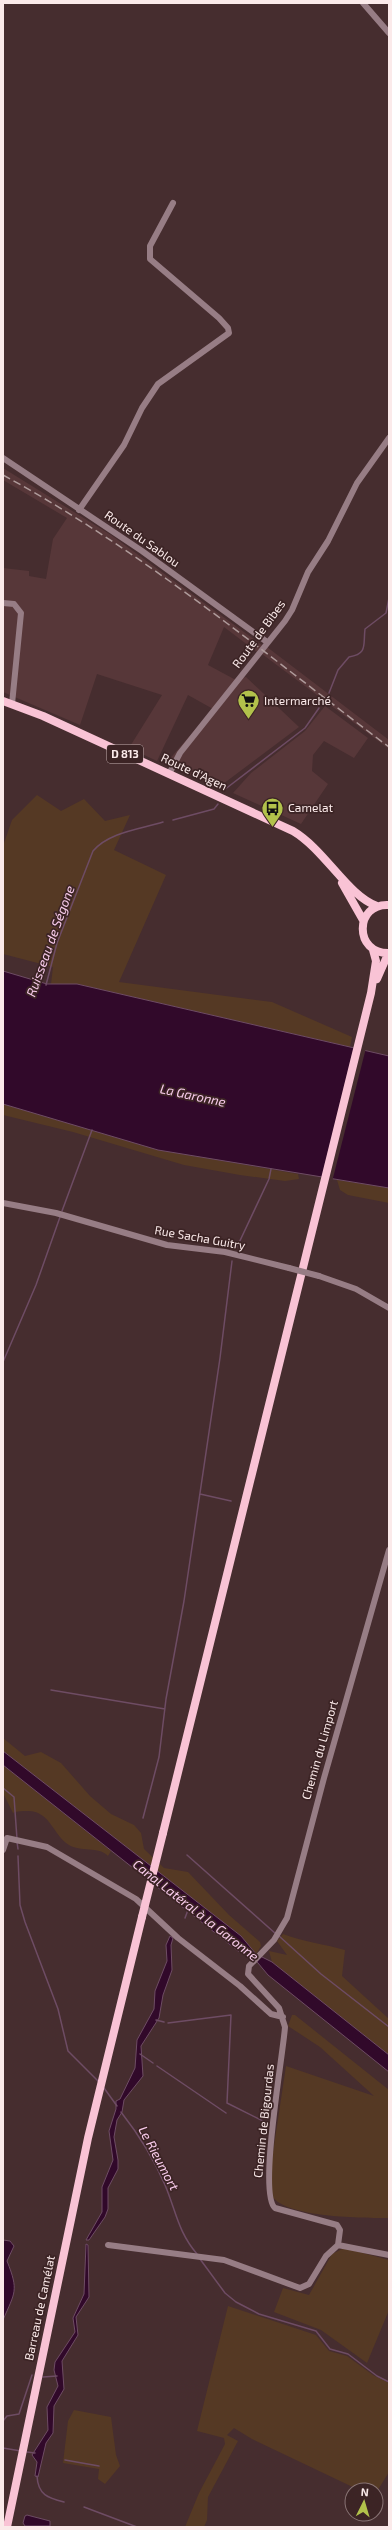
<svg xmlns="http://www.w3.org/2000/svg" width="392" height="2530" font-family="'Exo 2',sans-serif">
<style>
.built{fill:#573739}
.green{fill:#553924}
.water{fill:#31092a;stroke:#6e4c64}
.pier{fill:#462d2f}
.lines{fill:none;stroke-linecap:round;stroke-linejoin:round}
.stream{stroke:#6e4c64;stroke-width:1.5}
.minor{stroke:#977d85;stroke-width:6}
.major{stroke:#f9c3d5;stroke-width:8}
.rail{stroke:#af9b9b;stroke-width:1.5;stroke-dasharray:8 4;stroke-linecap:butt}
.minor-bridge{stroke:#977d85;stroke-width:6}
.major-bridge{stroke:#f9c3d5;stroke-width:8}
.labels{text-anchor:middle;stroke-width:3.5;stroke-linejoin:round;paint-order:stroke}
.shield{fill:#3c2425;stroke:#c2afaf;stroke-width:1}
.shield-label{font-size:11px;font-weight:bold;fill:#fbeaea}
.street-label{font-size:12px;fill:#fbeaea;stroke:#3c2425}
.poi-label{font-size:12px;fill:#fbeaea;stroke:#3c2425;text-anchor:start}
.water-label{font-size:13px;font-style:italic;fill:#f9ccec;stroke:#3c2425}
</style>
<rect width="100%" height="100%" fill="#462d2f"/>
<!-- built -->
<path class="built" d="M 3,468 L 111,535 L 262,645 L 257,652 L 224,627 L 208,665 L 234,679 L 246,677 L 299,727 L 219,787 L 163,763 L 167,762 L 213,709 L 188,695 L 157,761 L 129,748 L 162,695 L 97,674 L 80,725 L 3,692 L 3,568 L 29,571 L 29,576 L 46,579 L 53,539 L 67,518 L 3,480 Z
M 267,647 L 389,740 L 389,749 L 262,654 Z
M 325,706 L 368,738 L 354,758 L 324,741 L 313,755 L 312,771 L 328,784 L 301,824 L 233,793 L 251,773 L 305,731 Z"/>
<!-- green -->
<path class="green" d="M 37,795 L 61,811 L 84,799 L 105,821 L 130,815 L 114,850 L 166,875 L 119,982 L 272,1002 L 352,1037 L 350,1047 L 77,984 L 51,984 L 53,967 L 3,954 L 3,846 L 12,820 Z
M 3,1104 L 158,1150 L 298,1174 L 299,1179 L 285,1181 L 240,1175 L 184,1165 L 73,1132 L 3,1115 Z
M 337,1180 L 389,1188 L 389,1203 L 348,1195 L 340,1190 Z
M 3,1738 L 25,1756 L 41,1752 L 61,1763 L 90,1796 L 111,1814 L 134,1825 L 141,1833 L 144,1849 L 164,1868 L 188,1872 L 229,1915 L 260,1942 L 261,1946 L 256,1954 L 241,1936 L 3,1751 Z
M 3,1765 L 111,1851 L 108,1856 C 99,1846 80,1852 69,1845 C 53,1835 50,1811 28,1811 C 23,1811 17,1811 13,1813 L 3,1793 Z
M 283,1934 C 304,1942 324,1944 345,1950 L 342,1976 L 389,2019 L 389,2055 L 272,1962 L 269,1951 L 287,1955 L 277,1941 Z
M 292,2015 L 295,2015 L 389,2090 L 389,2218 C 365,2218 286,2218 272,2196 L 272,2159 L 286,2066 L 374,2096 L 320,2047 L 288,2026 Z
M 344,2248 L 389,2260 L 389,2310 L 367,2363 L 321,2330 L 274,2312 L 283,2288 L 309,2295 L 332,2254 Z
M 228,2306 L 316,2335 L 329,2351 L 347,2356 L 373,2375 L 389,2383 L 389,2472 L 376,2493 L 376,2490 L 359,2490 L 252,2439 L 234,2428 L 227,2435 L 238,2441 L 208,2497 L 207,2520 L 204,2527 L 185,2527 L 199,2493 L 225,2444 L 224,2438 L 197,2431 Z
M 74,2410 L 111,2417 L 116,2455 L 120,2466 L 105,2484 L 98,2479 L 99,2469 L 63,2463 L 68,2421 Z"/>
<!-- water -->
<path class="water" d="M 3,971 L 47,984 L 77,984 L 389,1056 L 389,1188 L 158,1150 L 3,1104 Z
M 3,1751 L 241,1936 L 256,1954 L 272,1962 L 389,2055 L 389,2072 L 268,1975 L 253,1957 L 238,1951 L 3,1765 Z
M 170,1936 L 173,1938 L 171,1945 L 172,1970 L 163,1995 L 159,2018 L 141,2046 L 143,2076 L 124,2100 L 122,2112 L 117,2120 L 114,2137 L 118,2160 L 118,2169 L 108,2188 L 108,2209 L 105,2217 L 89,2240 L 86,2240 L 102,2212 L 102,2187 L 113,2160 L 109,2131 L 116,2109 L 116,2101 L 120,2099 L 135,2068 L 137,2040 L 154,2009 L 155,1991 L 167,1961 L 166,1945 Z
M 3,2240 L 10,2241 L 14,2246 L 7,2261 C 19,2291 15,2292 3,2320 Z
M 86,2244 L 88,2245 L 89,2297 L 76,2317 L 78,2335 L 62,2361 L 64,2389 L 54,2406 L 53,2433 L 46,2443 L 38,2477 L 35,2476 L 37,2462 L 32,2455 L 48,2430 L 47,2407 L 58,2386 L 54,2370 L 55,2362 L 75,2332 L 73,2318 L 84,2294 Z
M 27,2515 L 50,2521 L 50,2526 L 25,2526 L 23,2523 L 25,2516 Z"/>
<!-- pier -->
<path class="pier" d="M 354,1046 L 366,1048 L 332,1182 L 321,1180 Z"/>
<g class="lines">
<!-- stream -->
<path class="stream" d="M 329,693 L 338,670 L 349,657 C 368,654 363,645 365,629 L 386,613 L 389,598
M 224,790 L 305,728 L 319,708
M 173,820 L 214,809 L 218,804
M 46,985 L 57,943 L 93,851 C 109,832 141,829 163,822
M 62,1211 L 92,1130
M 237,1247 L 269,1179 L 271,1169
M 3,1362 L 36,1285 L 60,1217
M 200,1494 L 231,1501
M 51,1690 L 165,1709
M 3,1788 L 14,1797 L 17,1839
M 143,1818 L 159,1757 L 166,1699 L 184,1601 L 220,1358 L 232,1261
M 17,1842 L 18,1849
M 187,1855 L 276,1934
M 18,1856 L 20,1905 L 25,1922 L 58,2009 L 68,2051 L 99,2082
M 185,1918 L 188,1910
M 279,1936 L 321,1974 L 389,2027
M 156,2020 L 164,2022
M 168,2023 L 231,2015 L 227,2103 L 269,2124
M 140,2054 L 153,2063
M 157,2066 L 226,2113
M 104,2088 L 117,2106
M 121,2112 C 139,2135 154,2159 165,2185 C 176,2211 178,2232 197,2254
M 200,2259 L 225,2293 L 236,2302 L 259,2314 L 316,2331 L 330,2349 L 348,2354 L 377,2376 L 389,2382
M 43,2377 L 57,2376
M 3,2421 L 7,2416 L 19,2414 L 32,2375
M 3,2448 L 21,2451
M 27,2452 L 35,2453
M 65,2460 L 99,2466
M 37,2476 C 38,2495 48,2498 64,2502
M 84,2507 L 137,2527"/>
<!-- minor -->
<path class="minor" d="M 363,3 L 389,33
M 3,458 L 142,551 L 267,642
M 79,510 L 124,445 L 142,408 L 158,384 L 229,333 L 228,328 L 219,318 L 150,259 L 150,246 L 173,203
M 3,603 L 14,604 L 21,613 L 12,704
M 169,774 L 180,753 L 285,621 L 292,610 L 308,572 L 328,541 L 357,483 L 389,438
M 3,1203 L 56,1213 L 167,1245 L 225,1252 L 289,1268
M 319,1276 L 356,1289 L 389,1308
M 3,1850 L 7,1838 L 47,1847 L 136,1899 L 178,1938 L 240,1986 L 271,2014 L 283,2017
M 108,2245 L 224,2260 L 300,2288 L 309,2284 L 326,2256 L 338,2245 L 389,2255
M 338,2245 L 340,2230 L 337,2225 L 275,2208 C 258,2194 283,2056 285,2027 L 279,2008 L 248,1974 L 249,1966 L 274,1940 L 287,1918 L 324,1778 L 389,1550"/>
<!-- major -->
<path class="major" d="M 3,701 L 43,716 L 293,831 C 325,850 348,896 377,906
M 342,883 L 363,920
M 389,905 C 354,903 354,954 389,953
M 377,979 L 388,954
M 163,1833 L 371,993 L 376,961 L 373,950
M 7,2527 L 88,2138 L 142,1917"/>
<!-- rail -->
<path class="rail" d="M 3,475 C 141,550 264,653 389,747"/>
<!-- minor-bridge -->
<path class="minor-bridge" d="M 289,1268 L 319,1276"/>
<!-- major-bridge -->
<path class="major-bridge" d="M 142,1917 L 163,1833"/>
</g>
<!-- icons -->
<defs>
<symbol id="supermarket-pin" viewBox="-11 -11 22 30"><path d="M0 17L-7.5 6A9.5 9.5 0 1 1 7.5 6Z" fill="#b2c24b" stroke="#3c2425"/><path d="M-6-5.5h2.5l.6 2H6L4.5 2H-2.5L-4.4-4H-6ZM-1.5 3.2a1.3 1.3 0 1 0 .1 0ZM3 3.2a1.3 1.3 0 1 0 .1 0Z" fill="#111"/></symbol>
<symbol id="bus-pin" viewBox="-11 -11 22 30"><path d="M0 17L-7.5 6A9.5 9.5 0 1 1 7.5 6Z" fill="#b2c24b" stroke="#3c2425"/><path d="M-5-6H5V4H4V6H2V4H-2V6H-4V4H-5ZM-3.5-4V0h7V-4ZM-3.5 1.2v1.5H-2V1.2ZM2 1.2v1.5H3.5V1.2Z" fill="#111"/></symbol>
</defs>
<g fill-rule="evenodd">
<use href="#supermarket-pin" x="236" y="688" width="25" height="34"/>
<use href="#bus-pin" x="260" y="796" width="25" height="34"/>
</g>
<g class="labels">
<!-- shield labels -->
<rect class="shield" x="107" y="745" width="36" height="18" rx="3"/>
<g class="shield-label">
<text x="125" y="758">D 813</text>
</g>
<!-- street labels -->
<g class="street-label">
<text transform="translate(142 539) rotate(35)" y="4">Route du Sablou</text>
<text transform="translate(259 634) rotate(-54)" y="4">Route de Bibes</text>
<text transform="translate(194 772) rotate(25)" y="4">Route d'Agen</text>
<text transform="translate(200 1238) rotate(10)" y="4">Rue Sacha Guitry</text>
<text transform="translate(320 1750) rotate(-74)" y="4">Chemin du Limport</text>
<text transform="translate(264 2121) rotate(-84)" y="4">Chemin de Bigourdas</text>
<text transform="translate(40 2308) rotate(-78)" y="4">Barreau de Camélat</text>
</g>
<!-- poi labels -->
<g class="poi-label">
<text x="264" y="705">Intermarché</text>
<text x="288" y="812">Camelat</text>
</g>
<!-- water labels -->
<g class="water-label">
<text transform="translate(50 941) rotate(-70)" y="5">Ruisseau de Ségone</text>
<text transform="translate(193 1095) rotate(12)" y="5">La Garonne</text>
<text transform="translate(196 1910) rotate(38)" y="5">Canal Latéral à la Garonne</text>
<text transform="translate(159 2158) rotate(62)" y="5">Le Rieumort</text>
</g>
</g>
<!-- border -->
<rect width="392" height="2530" fill="none" stroke="#fbeaea" stroke-width="8"/>
<!-- north arrow -->
<g transform="translate(364 2502) rotate(5)"><circle r="19" fill="#3c2425" stroke="#887374"/>
<path d="M0-3L7 15L0 10L-7 15Z" fill="#b2c24b"/>
<text y="-6" font-size="11" font-weight="bold" text-anchor="middle" fill="#fbeaea">N</text>
</g>
</svg>
